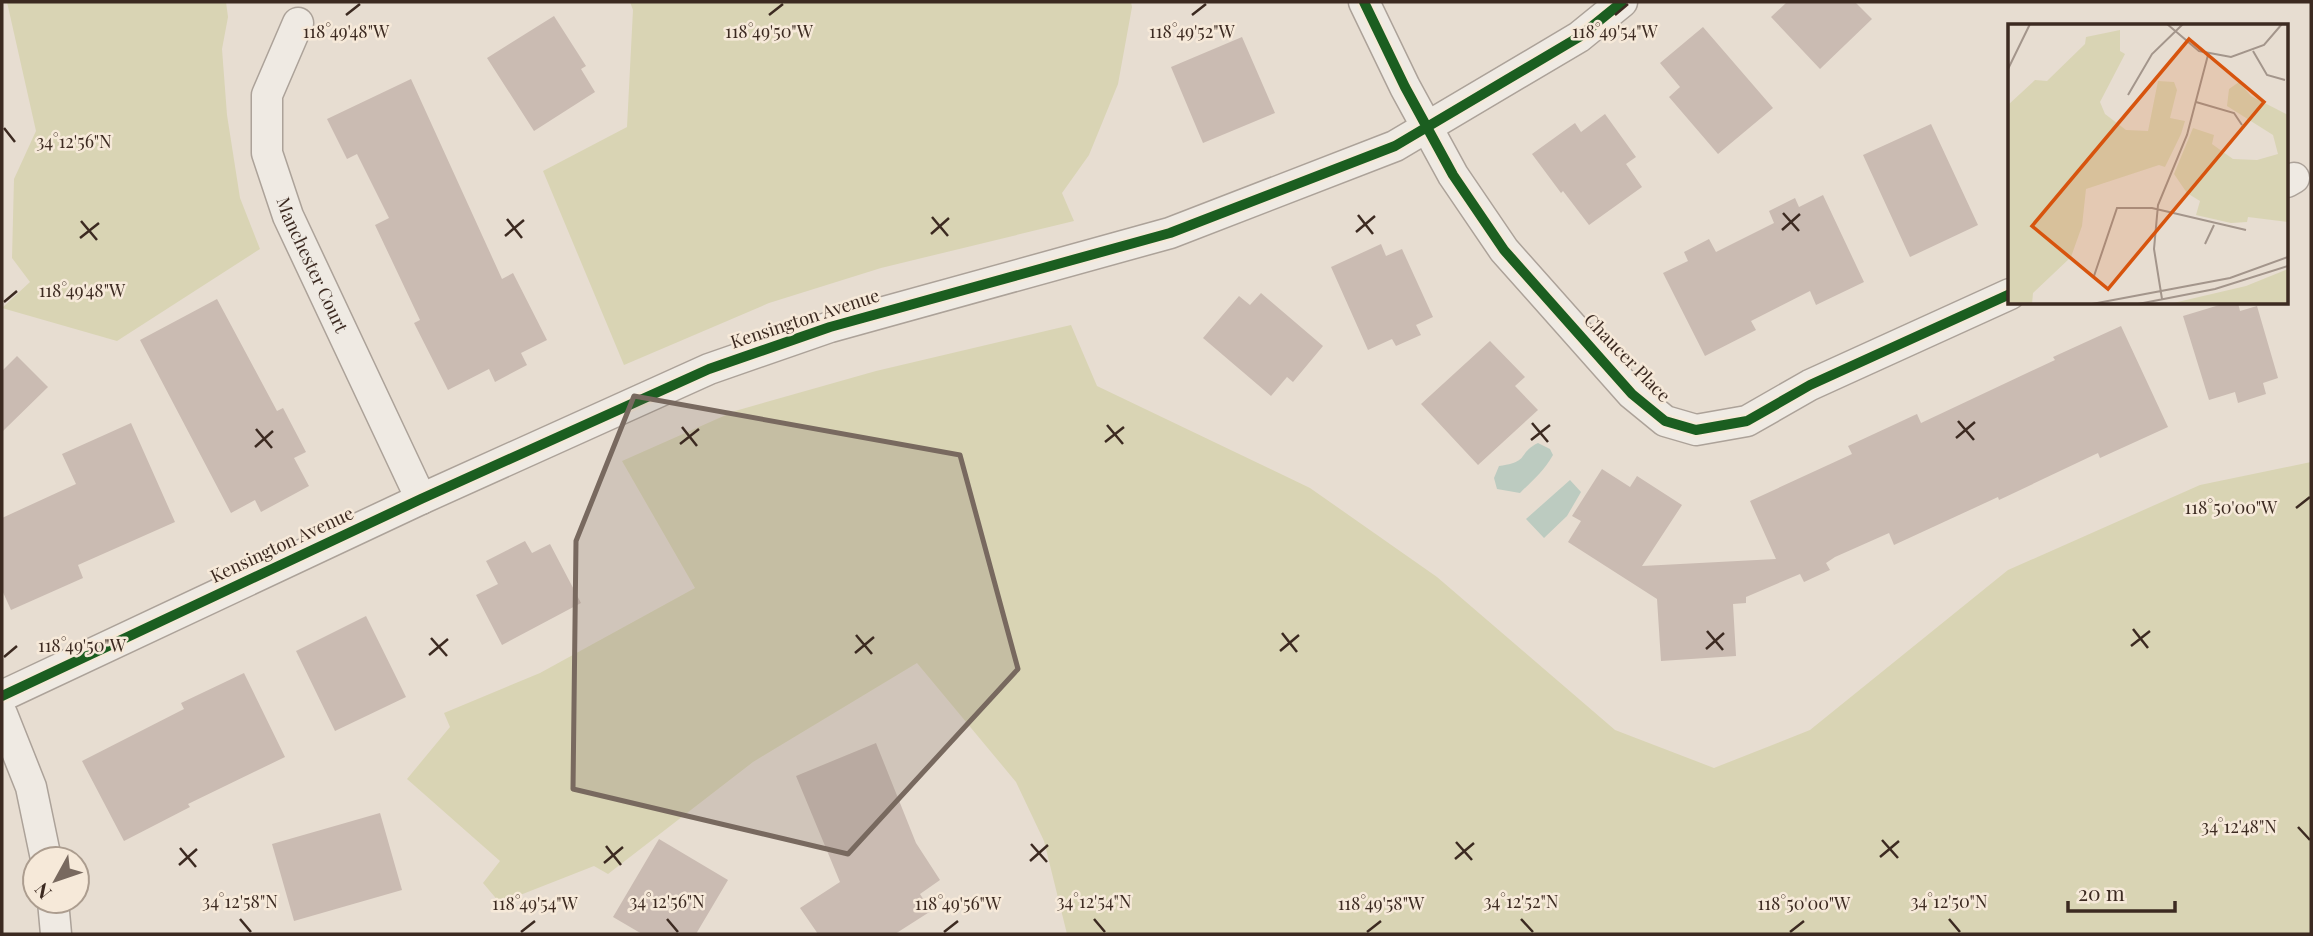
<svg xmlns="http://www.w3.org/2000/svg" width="2313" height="936" font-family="'Playfair Display',serif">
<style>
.green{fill:#d9d4b4}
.water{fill:#bccbc0}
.building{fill:#cabbb2}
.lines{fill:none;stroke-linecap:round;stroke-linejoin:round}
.minor-casing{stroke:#aca299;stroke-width:33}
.minor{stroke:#efeae3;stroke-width:30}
.cycleway-casing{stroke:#f6e9d9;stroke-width:15}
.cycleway{stroke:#1b5e20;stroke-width:10}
.marked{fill:#78695f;fill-opacity:0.2;stroke:#78695f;stroke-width:5;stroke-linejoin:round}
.ticks{fill:none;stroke:#3c2a21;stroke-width:2.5}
.labels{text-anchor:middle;stroke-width:5;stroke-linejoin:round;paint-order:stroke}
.street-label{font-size:18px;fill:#3c2a21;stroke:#f6e9d9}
.inset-road{fill:none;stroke:#a3958b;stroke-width:2}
.view{fill:#d7540e;fill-opacity:0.15;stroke:#d7540e;stroke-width:3.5}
.inset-edge{fill:none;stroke:#3c2a21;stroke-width:3.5}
.ticks-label{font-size:18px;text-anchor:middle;fill:#3c2a21;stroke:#f6e9d9;stroke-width:5;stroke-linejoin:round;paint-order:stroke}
</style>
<rect width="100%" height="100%" fill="#e7ddd1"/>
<!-- green -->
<path class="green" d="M 7,2 L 226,2 L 228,17 L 222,49 L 227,115 L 240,198 L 260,249 L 117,341 L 2,308 L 30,282 L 12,258 L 14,179 L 36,131 Z
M 630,2 L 1131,2 L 1132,7 L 1118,84 L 1089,155 L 1062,193 L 1074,221 L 881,268 L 769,303 L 624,365 L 543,171 L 627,127 L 633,10 Z
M 1071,325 L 1097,386 L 1310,488 L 1437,577 L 1615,730 L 1714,768 L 1810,730 L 2008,570 L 2200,485 L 2311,462 L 2311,934 L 1067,934 L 1044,841 L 1016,782 L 917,663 L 753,762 L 608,874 L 594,866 L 500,903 L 483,883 L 500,861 L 407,779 L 450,727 L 444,713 L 540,673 L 695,588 L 622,461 L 735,411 L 876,371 Z"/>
<!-- water -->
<path class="water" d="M 1538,443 L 1550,449 L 1553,455 C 1543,472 1534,479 1520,493 L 1497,489 L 1494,478 L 1499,466 C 1531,462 1517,453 1538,443 Z
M 1570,480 L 1581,492 L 1567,516 L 1544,538 L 1526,519 Z"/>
<!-- building -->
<path class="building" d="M 1787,2 L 1855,2 L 1872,19 L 1820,69 L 1771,17 Z
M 554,16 L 586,66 L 581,69 L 595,92 L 534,131 L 487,58 Z
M 1703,27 L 1773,108 L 1718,154 L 1669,97 L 1680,87 L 1660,63 Z
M 1242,37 L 1275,113 L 1203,143 L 1171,67 Z
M 411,79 L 502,279 L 513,273 L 547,340 L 521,353 L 527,365 L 495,382 L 489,369 L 448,390 L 414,323 L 420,320 L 375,225 L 389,218 L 357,154 L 347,159 L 327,119 Z
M 1605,114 L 1636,157 L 1626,164 L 1642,187 L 1589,225 L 1563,191 L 1561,193 L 1532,154 L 1575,123 L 1581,132 Z
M 1931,124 L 1978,225 L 1910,257 L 1863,155 Z
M 1823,195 L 1864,282 L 1816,305 L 1810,291 L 1751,321 L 1756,330 L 1705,356 L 1663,273 L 1688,261 L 1684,252 L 1709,239 L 1716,252 L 1774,223 L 1769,211 L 1795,198 L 1799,207 Z
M 1381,244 L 1386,256 L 1402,249 L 1433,317 L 1416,325 L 1421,335 L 1396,346 L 1392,339 L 1368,350 L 1331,267 Z
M 1261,293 L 1323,346 L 1293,382 L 1287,377 L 1271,396 L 1203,338 L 1239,296 L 1250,305 Z
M 217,299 L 277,411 L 283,408 L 306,452 L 294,458 L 309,486 L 261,512 L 255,500 L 231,513 L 140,340 Z
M 2226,303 L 2238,303 L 2240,311 L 2257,306 L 2278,378 L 2263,383 L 2266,394 L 2238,403 L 2235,392 L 2209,400 L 2183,316 Z
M 2121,326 L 2168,427 L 2100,458 L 2098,453 L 1999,500 L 1998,497 L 1894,545 L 1889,533 L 1835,557 L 1826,563 L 1830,570 L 1804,582 L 1800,574 L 1746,597 L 1746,603 L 1733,604 L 1736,656 L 1661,661 L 1657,599 L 1568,542 L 1581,521 L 1572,516 L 1602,469 L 1630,487 L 1637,476 L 1682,505 L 1642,566 L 1776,559 L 1750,501 L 1852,454 L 1848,446 L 1917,414 L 1921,423 L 2055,360 L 2053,357 Z
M 1490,341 L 1525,377 L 1515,386 L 1538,410 L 1478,465 L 1421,404 Z
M 17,356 L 48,387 L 2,432 L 2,371 Z
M 131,423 L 175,522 L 78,565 L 83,578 L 11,610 L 2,590 L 2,518 L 76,484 L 62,454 Z
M 525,541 L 532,553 L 550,544 L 581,603 L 502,645 L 476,595 L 498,584 L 486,561 Z
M 366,616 L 406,697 L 335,731 L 296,651 Z
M 244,673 L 285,757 L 188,804 L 190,807 L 124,841 L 82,761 L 184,709 L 181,703 Z
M 876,743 L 916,843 L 940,880 L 920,894 L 931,911 L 895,934 L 818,934 L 800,908 L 840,882 L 796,776 Z
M 380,813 L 402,890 L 294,921 L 272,844 Z
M 659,839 L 728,880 L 696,934 L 642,934 L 613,917 Z"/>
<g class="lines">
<defs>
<g id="minor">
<path d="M 1364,2 L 1405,87 L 1453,175 L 1504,250 L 1632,394 L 1665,421 L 1696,430 L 1747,421 L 1810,385 L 2010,294"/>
<path id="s1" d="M 298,23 L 267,95 L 267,153 L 288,216 L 421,499"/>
<path d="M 2287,182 L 2294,178"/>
<path d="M 2,696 L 421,499 L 709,369 L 830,327 L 1170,233 L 1395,146 L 1579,37 L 1622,2"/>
<path d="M 2,714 L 31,787 L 46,859"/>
<path d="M 53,901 L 56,934"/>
</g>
</defs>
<!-- minor casing -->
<use href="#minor" class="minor-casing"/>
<!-- minor -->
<use href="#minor" class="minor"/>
<defs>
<path id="cycleway" d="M 1364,2 L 1405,87 L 1453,175 L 1504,250 L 1632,394 L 1665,421 L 1696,430 L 1747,421 L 1810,385 L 2010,294
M 2,696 L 421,499 L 709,369 L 830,327 L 1170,233 L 1395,146 L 1579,37 L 1622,2"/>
</defs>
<!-- cycleway casing -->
<use href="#cycleway" class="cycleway-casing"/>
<!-- cycleway -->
<use href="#cycleway" class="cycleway"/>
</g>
<!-- marked area -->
<path class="marked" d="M 634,396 L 960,455 L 1018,669 L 848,854 L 573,789 L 576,541 Z"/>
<!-- ticks -->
<path class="ticks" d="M 346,15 L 360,4M 769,15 L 783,4M 1192,15 L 1206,4M 1615,15 L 1628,4M 4,128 L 15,142M 1783,213 L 1799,231M 1358,215 L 1373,234M 932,217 L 948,236M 507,219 L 522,238M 81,221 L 97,240M 1782,230 L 1800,214M 1356,232 L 1375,216M 931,234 L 949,218M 505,236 L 524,220M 80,238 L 99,223M 4,302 L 17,291M 1958,421 L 1974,440M 1532,423 L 1548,442M 1107,425 L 1123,444M 682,427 L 697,446M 256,429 L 272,448M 1956,438 L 1975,422M 1531,440 L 1550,425M 1105,442 L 1124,427M 680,444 L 699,429M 255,447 L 273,431M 2296,508 L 2310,497M 2133,629 L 2148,648M 1707,631 L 1723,650M 1282,633 L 1297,652M 856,635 L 872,654M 431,638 L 447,656M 2131,646 L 2150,631M 1706,649 L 1724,633M 1280,651 L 1299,635M 855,653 L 874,637M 429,655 L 448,639M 4,657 L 17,646M 2298,827 L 2310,840M 1882,840 L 1898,858M 1456,842 L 1472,860M 1031,844 L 1047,862M 606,846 L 621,865M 180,848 L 196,867M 1880,857 L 1899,841M 1455,859 L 1474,843M 1030,861 L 1048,845M 604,863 L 623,847M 179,865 L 197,849M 240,919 L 251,932M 667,919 L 678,932M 1094,919 L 1105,932M 1521,919 L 1533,932M 1949,919 L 1960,932M 521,932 L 535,921M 944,932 L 958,921M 1367,932 L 1381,921M 1790,932 L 1804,921"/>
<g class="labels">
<!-- street labels -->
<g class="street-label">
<text dy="6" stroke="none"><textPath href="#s1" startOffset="257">Manchester Court</textPath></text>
<text transform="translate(805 319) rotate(-18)" y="6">Kensington Avenue</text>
<text transform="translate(1627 358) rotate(46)" y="6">Chaucer Place</text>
<text transform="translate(282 545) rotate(-25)" y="6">Kensington Avenue</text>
</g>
</g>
<!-- overview -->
<g transform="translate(2008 24)">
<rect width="280" height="280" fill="#e7ddd1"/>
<path d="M 112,6 L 112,27 L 117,30 L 92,78 L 97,90 L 118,106 L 140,107 L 150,57 L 166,58 L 169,66 L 162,94 L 177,97 L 173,110 L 157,143 L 151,141 L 78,165 L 74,202 L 63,233 L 25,269 L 24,280 L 0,280 L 0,81 L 27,56 L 39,57 L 77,20 L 78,13 ZM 231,58 L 243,72 L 280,91 L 280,198 L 240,193 L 239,198 L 223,199 L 188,191 L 192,177 L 179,169 L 166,150 L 185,104 L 206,111 L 204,120 L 225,135 L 249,136 L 270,130 L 265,111 L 219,82 L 221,65 ZM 280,245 L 280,280 L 161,280 L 238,262 Z" fill="#d9d4b4"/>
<path class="inset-road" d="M 159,0 L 191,27 L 223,33 L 256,21 L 274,0M 245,27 L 259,51 L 277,56M 0,45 L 22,0M 120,71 L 144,30 L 175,0M 188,78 L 226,89 L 234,101M 197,220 L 206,201M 86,252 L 109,184 L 144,184 L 238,206M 154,275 L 146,225 L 150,181 L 179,111 L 200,31M 84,280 L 222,254 L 280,233M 130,280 L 207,265 L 280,242"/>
<path class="view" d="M 181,15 L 256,78 L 100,265 L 24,202 Z"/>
<rect width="280" height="280" class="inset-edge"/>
</g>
<g class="ticks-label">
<text x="346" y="38">118°49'48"W</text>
<text x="769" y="38">118°49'50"W</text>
<text x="1192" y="38">118°49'52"W</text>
<text x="1615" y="38">118°49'54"W</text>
<text x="74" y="148">34°12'56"N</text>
<text x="82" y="297">118°49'48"W</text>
<text x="2231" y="514">118°50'00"W</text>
<text x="82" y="652">118°49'50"W</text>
<text x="2239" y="833">34°12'48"N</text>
<text x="240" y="908">34°12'58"N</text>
<text x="667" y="908">34°12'56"N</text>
<text x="1094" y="908">34°12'54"N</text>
<text x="1521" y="908">34°12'52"N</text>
<text x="1949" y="908">34°12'50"N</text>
<text x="535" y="910">118°49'54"W</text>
<text x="958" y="910">118°49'56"W</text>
<text x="1381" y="910">118°49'58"W</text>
<text x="1804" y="910">118°50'00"W</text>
</g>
<!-- border -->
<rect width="2313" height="936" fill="none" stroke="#3c2a21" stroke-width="7"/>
<!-- north arrow -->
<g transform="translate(56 880) rotate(230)"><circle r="33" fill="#f6e9d9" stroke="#ac9d8f" stroke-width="2"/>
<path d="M0-5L12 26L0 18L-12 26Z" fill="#78695f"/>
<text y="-10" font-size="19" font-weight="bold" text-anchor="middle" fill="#3c2a21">N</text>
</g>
<!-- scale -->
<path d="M2068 901v10h107v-10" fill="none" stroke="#3c2a21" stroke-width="3.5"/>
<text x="2078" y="901" font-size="21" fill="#3c2a21" stroke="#f6e9d9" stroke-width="5" paint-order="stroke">20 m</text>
</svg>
